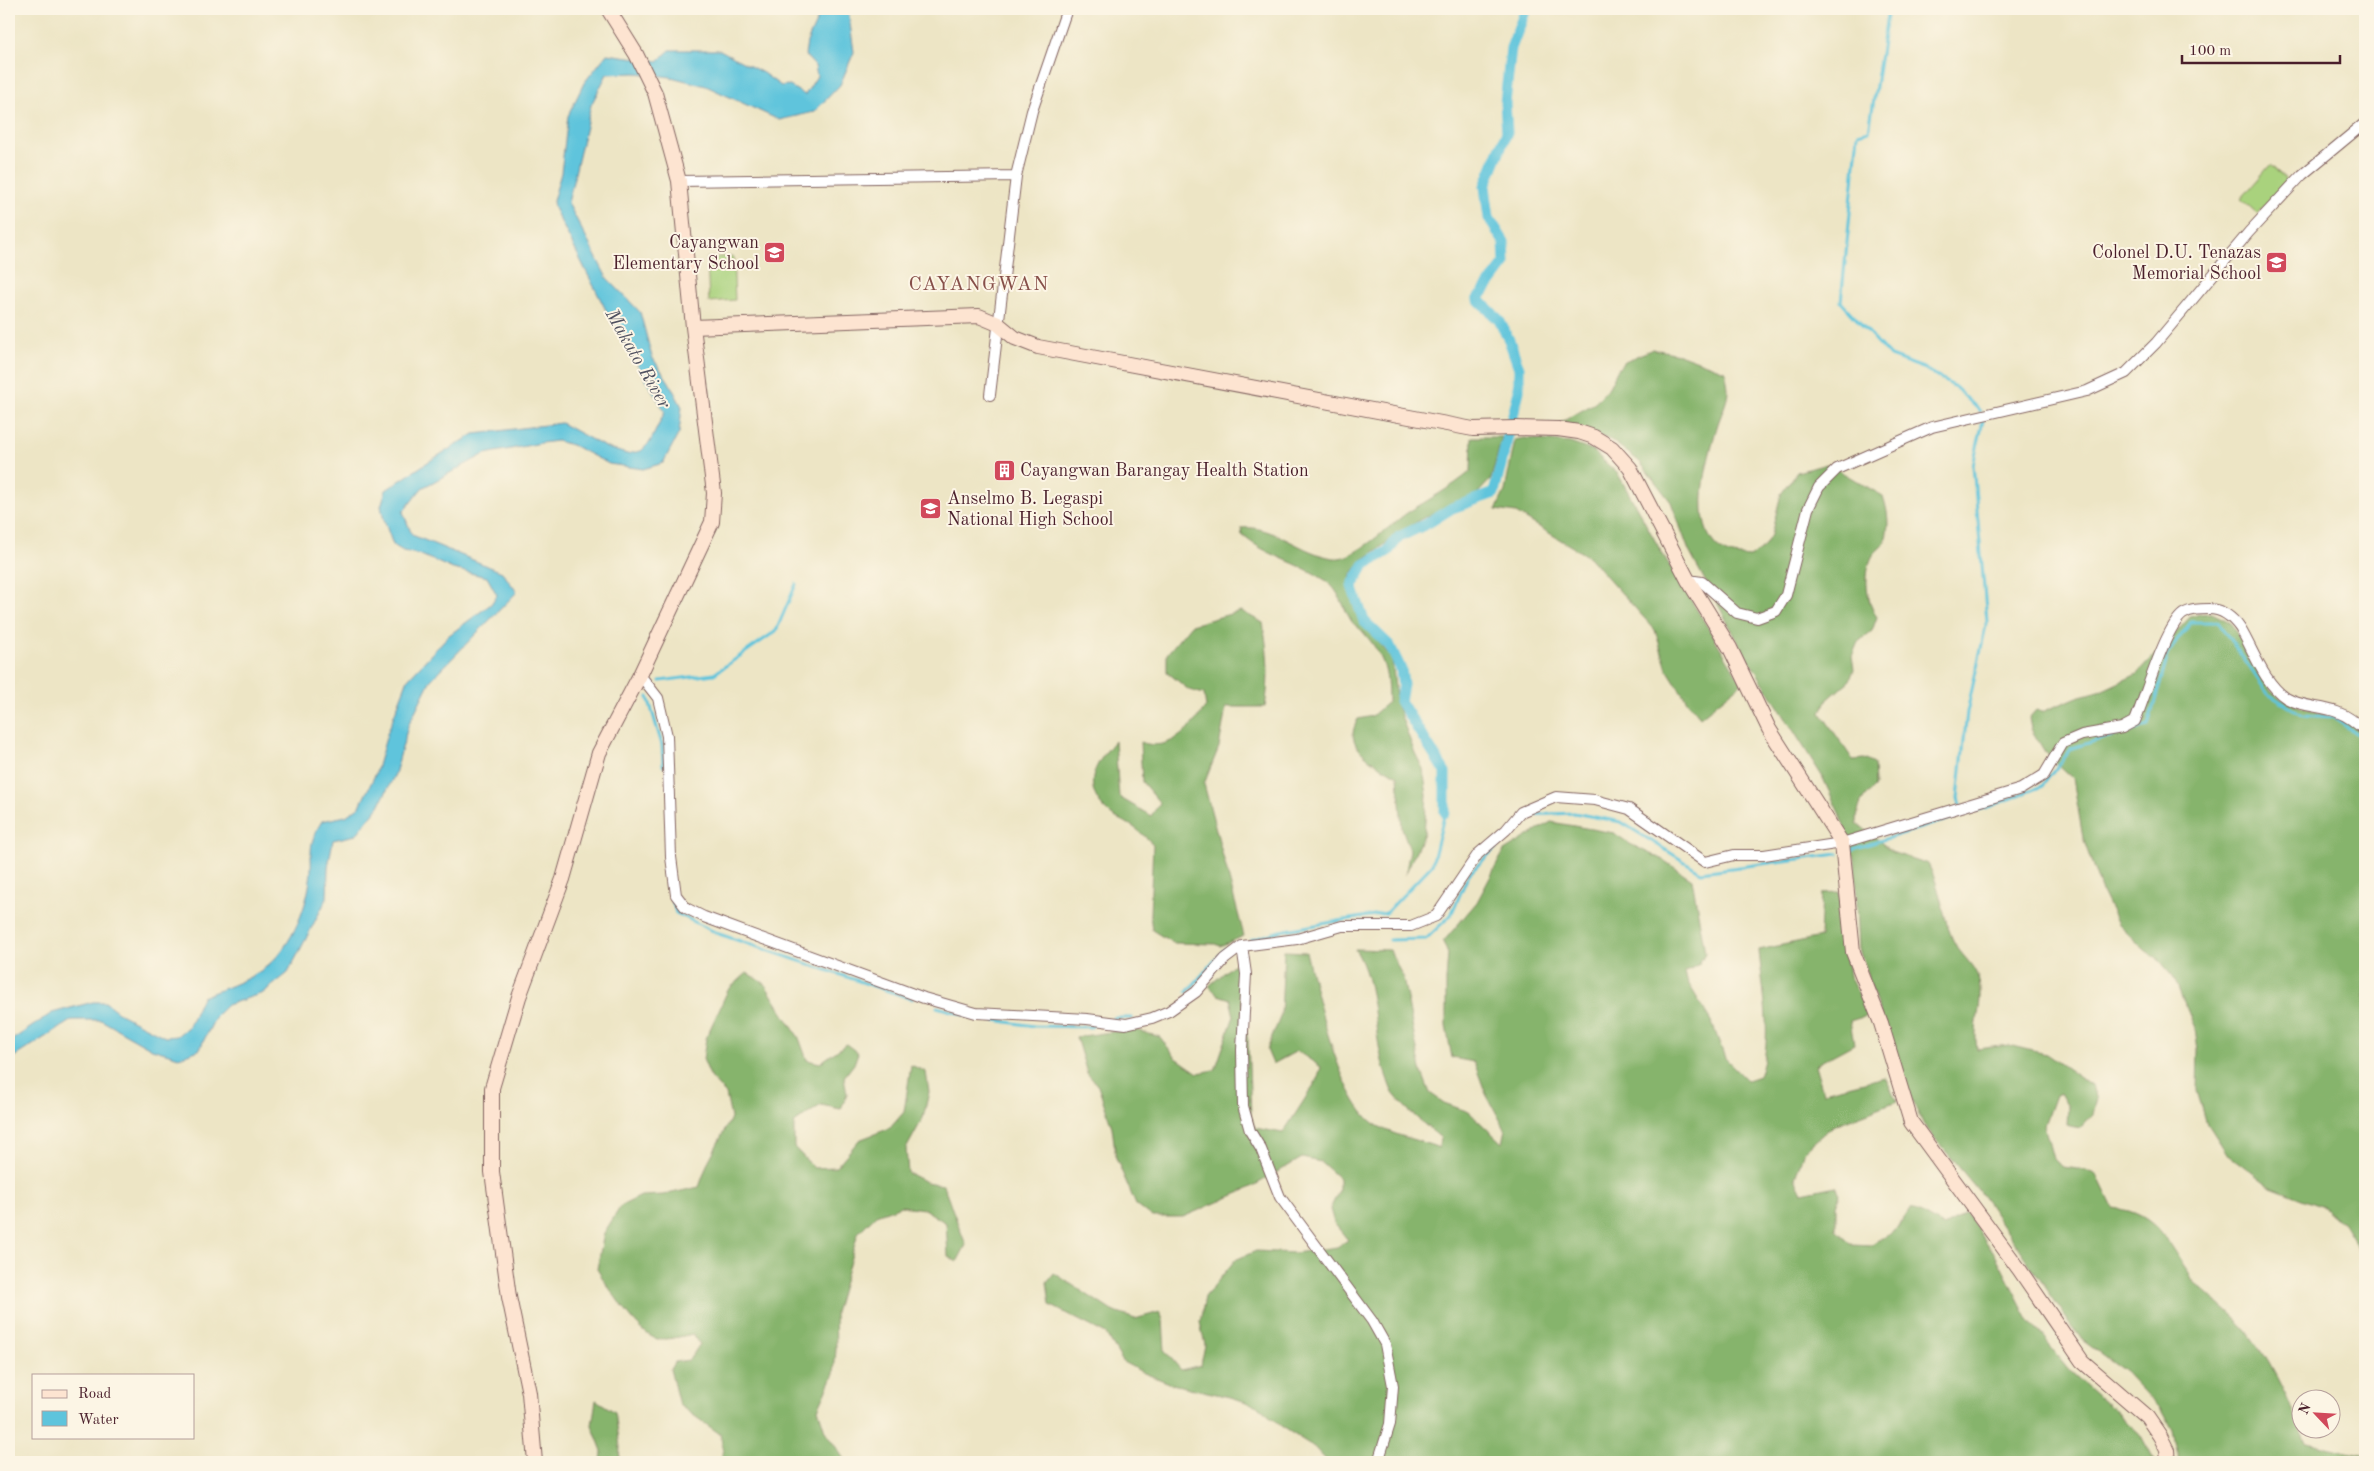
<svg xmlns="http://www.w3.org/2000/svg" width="2374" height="1471" font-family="'Old Standard TT',serif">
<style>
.green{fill:#a9d27d;stroke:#7a7854}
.forest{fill:#86b46c;stroke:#686a4c}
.water{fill:#5ec4dc;stroke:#547284}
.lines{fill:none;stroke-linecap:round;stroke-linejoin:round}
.stream{stroke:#5ec4dc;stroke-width:3}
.canal{stroke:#5ec4dc;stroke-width:11}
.street-casing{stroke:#836461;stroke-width:12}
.secondary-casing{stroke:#836461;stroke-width:16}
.street{stroke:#fff;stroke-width:10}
.secondary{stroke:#fde4d1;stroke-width:14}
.labels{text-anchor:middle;stroke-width:4;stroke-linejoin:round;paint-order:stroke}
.poi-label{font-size:18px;fill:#4a1f2b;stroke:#fcf5e5;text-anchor:end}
.water-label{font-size:19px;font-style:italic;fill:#505160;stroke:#fcf5e5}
.quarter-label{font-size:20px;letter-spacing:1px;fill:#87504a;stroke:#fcf5e5}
</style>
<rect width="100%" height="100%" fill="#fcf5e5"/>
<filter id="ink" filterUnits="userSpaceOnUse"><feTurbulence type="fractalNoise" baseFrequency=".02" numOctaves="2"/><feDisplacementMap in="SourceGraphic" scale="10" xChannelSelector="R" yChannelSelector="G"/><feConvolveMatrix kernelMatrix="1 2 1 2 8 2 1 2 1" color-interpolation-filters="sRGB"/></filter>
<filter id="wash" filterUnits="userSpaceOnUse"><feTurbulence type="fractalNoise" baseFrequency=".0096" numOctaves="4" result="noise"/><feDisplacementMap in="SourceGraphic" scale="20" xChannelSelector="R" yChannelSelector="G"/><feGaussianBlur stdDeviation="1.12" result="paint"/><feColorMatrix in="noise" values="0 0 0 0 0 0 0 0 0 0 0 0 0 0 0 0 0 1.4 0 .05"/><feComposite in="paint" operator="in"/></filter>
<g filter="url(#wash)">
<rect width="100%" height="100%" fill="#ede5c5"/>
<!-- green -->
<path class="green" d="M 2270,165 L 2287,180 L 2258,214 L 2241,199 Z
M 733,256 L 735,300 L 709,302 L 707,258 Z"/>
<!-- forest -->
<path class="forest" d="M 1653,349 L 1679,354 L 1725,371 C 1726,377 1728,384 1728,390 C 1728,402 1720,416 1717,427 C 1708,458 1688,527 1721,550 C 1729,556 1741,556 1750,557 L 1763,548 L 1771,535 L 1781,494 L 1797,472 L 1827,464 L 1883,496 C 1888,512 1890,525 1885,541 C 1883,547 1876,550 1873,555 C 1863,572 1866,602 1877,617 L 1872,631 L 1858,642 L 1852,656 L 1854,669 L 1850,680 L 1825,702 L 1821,713 L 1853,760 L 1864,759 L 1874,764 L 1875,786 C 1863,798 1857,805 1857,823 L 1894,853 L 1928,864 C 1941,888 1942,914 1952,938 C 1961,959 1980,965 1980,991 C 1981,1012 1973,1026 1977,1049 L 2009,1045 L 2046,1054 L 2091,1085 L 2097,1099 L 2093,1114 L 2080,1128 L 2067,1125 L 2068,1107 L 2060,1093 L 2055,1095 L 2044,1125 L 2053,1159 L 2063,1167 L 2085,1170 L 2097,1175 L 2113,1208 C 2160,1213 2167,1245 2192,1278 C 2208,1298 2235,1315 2252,1337 C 2276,1369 2290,1406 2307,1442 L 2365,1456 L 2365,1462 L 2179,1462 L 2173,1431 L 2161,1409 L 2126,1372 L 2082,1340 L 1978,1190 L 1924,1125 L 1900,1076 L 1859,949 L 1855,859 L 1840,815 L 1822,776 L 1742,649 L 1689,551 L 1671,502 L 1639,461 L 1611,440 L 1560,423 L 1595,403 L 1609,387 L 1618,369 L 1625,361 Z
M 1472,437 L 1502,437 L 1491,479 L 1477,494 L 1421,519 L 1361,561 L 1351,575 L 1349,589 L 1357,613 L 1392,659 L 1397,705 L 1414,751 L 1423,769 L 1427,795 L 1424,833 L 1405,875 L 1410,850 L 1402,828 L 1398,776 C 1383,767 1354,755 1353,734 C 1353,729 1356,723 1358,719 L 1372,716 L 1388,702 C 1388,670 1384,656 1363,632 C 1360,628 1355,626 1352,622 C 1343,608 1340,590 1325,580 C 1298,562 1266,556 1242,535 L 1241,528 C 1273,524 1301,554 1334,558 C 1354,561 1391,524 1407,513 C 1429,499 1451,488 1471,471 Z
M 1524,438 L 1570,443 L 1593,451 L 1618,474 L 1662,553 L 1742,683 L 1700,717 L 1687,701 L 1667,669 L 1655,630 L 1589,557 L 1516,513 L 1496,510 L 1505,491 L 1515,440 Z
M 1241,611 L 1263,623 C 1268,652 1270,678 1265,707 L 1226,707 L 1219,747 L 1204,784 L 1244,936 L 1220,946 L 1215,944 L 1173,943 L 1152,930 L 1150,914 L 1153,844 C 1146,838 1140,831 1132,826 C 1125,821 1115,819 1109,813 C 1080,787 1094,765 1115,741 L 1119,797 L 1151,816 L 1160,803 L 1142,782 L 1140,742 C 1170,753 1190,729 1206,707 L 1204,694 L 1189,690 L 1167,672 L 1167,654 L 1191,625 Z
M 2212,613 L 2230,622 L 2271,690 L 2282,699 L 2353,725 L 2362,733 L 2365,741 L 2365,1279 L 2361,1254 L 2343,1224 L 2325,1208 L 2271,1187 L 2225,1152 L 2207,1124 L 2197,1091 L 2198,1050 L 2195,1028 L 2173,976 L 2159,960 L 2145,950 L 2118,924 L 2102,892 L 2083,838 L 2073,778 L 2045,752 L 2031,729 L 2029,718 L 2036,710 L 2042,712 L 2080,696 L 2103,690 L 2137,674 L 2190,617 L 2200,614 Z
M 1551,822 L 1614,833 L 1630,844 L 1663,860 L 1692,879 L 1705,953 L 1699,964 L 1685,972 L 1687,981 L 1712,1023 L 1725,1058 L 1747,1080 L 1759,1076 C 1774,1041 1762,988 1759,950 L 1820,937 L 1822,893 L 1839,892 L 1849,976 L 1869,1015 L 1850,1021 L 1854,1044 L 1815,1065 L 1823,1092 L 1885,1077 L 1897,1101 L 1832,1126 L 1804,1151 L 1795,1178 L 1802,1193 L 1836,1186 L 1840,1194 L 1836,1206 L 1836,1230 L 1851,1244 L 1872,1245 L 1899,1226 L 1911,1208 L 1944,1227 L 1966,1212 L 1997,1258 L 2028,1319 L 2070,1371 L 2140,1434 L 2155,1462 L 1328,1462 L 1314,1447 L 1281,1426 L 1258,1406 L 1234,1398 L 1172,1384 L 1144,1373 L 1123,1362 L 1106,1334 L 1050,1305 L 1047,1282 L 1054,1273 L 1112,1311 L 1135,1319 L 1160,1312 L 1163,1320 L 1165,1351 L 1181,1370 L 1201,1365 L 1205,1345 L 1200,1322 L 1205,1297 L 1235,1260 L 1256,1251 L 1294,1253 L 1337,1247 L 1348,1240 L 1334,1223 L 1330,1209 L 1339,1191 L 1339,1178 L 1321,1162 L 1302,1158 L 1248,1189 L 1183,1217 L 1152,1217 L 1136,1205 L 1116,1158 L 1112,1127 L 1098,1086 L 1087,1073 L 1076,1037 L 1132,1029 L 1160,1037 L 1175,1057 L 1198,1073 L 1215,1070 L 1234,1016 L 1230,999 L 1218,995 L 1209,986 L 1241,958 L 1241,995 L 1248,1040 L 1251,1116 L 1255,1128 L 1283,1133 L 1317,1080 L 1321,1067 L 1297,1051 L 1273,1064 L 1267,1050 L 1281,1015 L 1284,951 L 1306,952 C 1317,994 1340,1105 1378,1126 C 1397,1137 1420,1140 1439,1148 L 1441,1138 C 1424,1124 1406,1110 1393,1093 C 1390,1088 1388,1080 1386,1075 C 1372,1034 1378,986 1355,949 L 1390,950 L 1403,978 L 1421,1070 L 1430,1093 L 1444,1103 L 1469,1112 L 1502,1143 L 1505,1129 L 1486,1094 L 1474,1062 L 1452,1058 L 1446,1026 L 1446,980 L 1448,954 L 1443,942 L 1477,902 L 1504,851 Z
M 747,973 L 764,983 L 799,1038 L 807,1060 L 820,1063 L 846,1044 L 858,1053 L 854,1064 L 844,1077 L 847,1094 L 841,1109 L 821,1105 L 794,1123 L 794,1147 L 814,1168 L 836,1167 L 859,1140 L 890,1128 L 904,1112 L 911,1065 L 926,1072 L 929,1092 L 923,1118 L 906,1149 L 908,1173 L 926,1182 L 943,1185 L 966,1245 L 957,1262 L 948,1256 L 946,1223 L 924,1209 L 901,1206 L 876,1215 L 858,1233 L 835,1313 L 836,1349 L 834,1374 L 818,1409 L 825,1431 L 846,1462 L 719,1462 L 724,1451 L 720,1434 L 679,1405 L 670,1369 L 675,1362 L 689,1360 L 700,1344 L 693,1334 C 682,1336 669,1340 658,1339 C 641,1338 606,1284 597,1269 L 604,1233 L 621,1206 L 641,1196 L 663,1195 L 699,1187 L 708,1162 L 731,1118 L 726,1094 L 711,1078 L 703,1059 L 706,1038 L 728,990 Z
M 596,1400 L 615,1412 L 620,1447 L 619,1462 L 601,1462 L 602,1451 L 592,1425 Z"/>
<!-- water -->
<path class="water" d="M 822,9 L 848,9 L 854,52 L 840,85 L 814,112 L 779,120 L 706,86 L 671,77 L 636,73 L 607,74 L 591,105 L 568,203 L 607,278 L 640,312 L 652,357 L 669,382 L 682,407 L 679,433 L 663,463 L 643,469 L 609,464 L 572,445 L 557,441 L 541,443 L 485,454 L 422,488 L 403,512 L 412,535 L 502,572 L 517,592 L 430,681 L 408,726 L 395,774 L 379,806 L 356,835 L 333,840 L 328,867 L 327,898 L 288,973 L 263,993 L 227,1005 L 216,1016 L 199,1050 L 179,1057 L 152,1049 L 101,1020 L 72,1020 L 9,1060 L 9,1042 L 52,1013 L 93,1002 L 105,1002 L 122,1015 L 165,1037 L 177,1036 L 189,1026 L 202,997 C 222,989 244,982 262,970 C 289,951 306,912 310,880 C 314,853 305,848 322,821 L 346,816 L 360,806 L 376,773 L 387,734 L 408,679 L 448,636 L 491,604 L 497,595 L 487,577 L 453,569 L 421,555 L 403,551 L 393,545 L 384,520 L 381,506 L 386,490 L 428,462 L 474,434 L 483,433 L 561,423 L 607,448 L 627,454 L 641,451 L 650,442 L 665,412 L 610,318 L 554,208 L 553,201 L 561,173 L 568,116 L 584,83 L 607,54 L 658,61 L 670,50 L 720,50 L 763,73 L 781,86 L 788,85 L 805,95 L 817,76 L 815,66 L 805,55 L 807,42 Z"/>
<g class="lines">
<!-- stream -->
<path class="stream" d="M 1888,9 L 1869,131 L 1858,134 L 1841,302 L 1890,356 L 1923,368 L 1955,387 L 1980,411
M 660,681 L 714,674 L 776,631 L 796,584
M 648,697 L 662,745 L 663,766
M 1960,805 L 1958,798 L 1967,712 L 1987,621 L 1973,465 L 1983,421
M 1847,851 L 1991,806 L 2042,786 L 2072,748 L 2148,725 L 2169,652 L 2191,622 L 2218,622 L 2268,694 L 2303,715 L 2332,717 L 2363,738 L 2365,768
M 668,867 L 669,888 L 676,913 L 719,934 L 912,999
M 1251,940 L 1280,931 L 1386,913 L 1432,865 L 1445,812
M 1390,940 L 1426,939 L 1451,915 L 1469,874 L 1529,815 L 1574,813 L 1621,822 L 1701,872 L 1838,854
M 1187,992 L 1225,949 L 1238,945
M 937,1007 L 972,1017
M 981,1018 L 1034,1026 L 1091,1027 L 1097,1022
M 1114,1018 L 1132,1018"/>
<!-- canal -->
<path class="canal" d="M 1445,812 L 1445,772 L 1400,701 L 1403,685 L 1401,669 L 1390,646 L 1364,621 L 1352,586 L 1364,565 L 1388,551 L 1399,537 L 1428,523 L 1452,508 L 1494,493 L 1519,391 L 1519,368 L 1509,340 L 1499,320 L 1478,299 L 1505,263 L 1504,242 L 1489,218 L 1485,186 L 1507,132 L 1505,103 L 1511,48 L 1526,9"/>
</g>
</g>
<g filter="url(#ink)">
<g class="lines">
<defs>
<path id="street" d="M 679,181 L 1016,176
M 990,395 L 1016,176 L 1032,111 L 1067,9
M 1688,580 L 1702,582 L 1737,613 L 1757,618 L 1776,611 L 1786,595 L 1808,509 L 1819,487 L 1837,469 L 1932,427 L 2087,391 L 2126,373 L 2156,343 L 2249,232 L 2302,175 L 2365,123
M 640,675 L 658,698 L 667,736 L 671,857 L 676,895 L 686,908 L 704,917 L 924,998 L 976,1013 L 1087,1019 L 1126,1024 L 1152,1018 L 1169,1011 L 1196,992 L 1225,959 L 1242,946 L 1297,939 L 1342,926 L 1411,926 L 1436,916 L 1478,854 L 1506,830 L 1521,812 L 1556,797 L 1595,800 L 1629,809 L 1705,862 L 1734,855 L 1764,855 L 1842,843 L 2021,789 L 2044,775 L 2063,743 L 2082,735 L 2122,728 L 2135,721 C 2145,698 2165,627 2183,614 C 2191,609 2200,609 2209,609 C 2222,609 2233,618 2240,628 C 2254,651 2263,682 2286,698 C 2301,707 2321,706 2337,712 C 2348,716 2358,724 2365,731
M 1242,946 L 1246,974 L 1242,1050 L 1243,1106 L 1250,1131 L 1261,1149 L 1280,1197 L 1372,1321 L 1385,1344 L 1393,1386 L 1390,1424 L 1378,1462"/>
<path id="secondary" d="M 693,327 L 979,316 L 998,324 L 1015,338 L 1038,347 L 1473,429 L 1515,428 L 1558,429 L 1579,432 L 1594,437 L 1612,448 L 1630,468 L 1688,580 L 1730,648 L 1769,729 L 1842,843 L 1853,952 L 1881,1023 L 1911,1122 L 2019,1269 L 2082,1361 L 2147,1417 L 2160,1436 L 2167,1450 L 2168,1462
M 535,1462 L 529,1393 L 509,1297 L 492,1172 L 492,1088 L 519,997 L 563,879 L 599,753 L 640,675 L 712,522 L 714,493 L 693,327 L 679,181 L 655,93 L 636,54 L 608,9"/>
</defs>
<!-- street casing -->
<use href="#street" class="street-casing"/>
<!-- secondary casing -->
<use href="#secondary" class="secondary-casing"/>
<!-- street -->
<use href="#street" class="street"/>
<!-- secondary -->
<use href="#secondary" class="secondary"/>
</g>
</g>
<!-- icons -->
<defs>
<symbol id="school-square" viewBox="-11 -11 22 22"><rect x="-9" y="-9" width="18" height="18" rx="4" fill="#d1495b" stroke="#fcf5e5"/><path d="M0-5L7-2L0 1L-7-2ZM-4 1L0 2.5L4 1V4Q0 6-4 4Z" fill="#fff"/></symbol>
<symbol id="building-square" viewBox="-11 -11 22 22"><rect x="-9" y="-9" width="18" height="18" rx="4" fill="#d1495b" stroke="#fcf5e5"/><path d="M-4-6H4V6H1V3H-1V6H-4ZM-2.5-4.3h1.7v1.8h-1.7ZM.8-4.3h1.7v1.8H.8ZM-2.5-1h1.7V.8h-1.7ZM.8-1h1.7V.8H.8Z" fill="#fff"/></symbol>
</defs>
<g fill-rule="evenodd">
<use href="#school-square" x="762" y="240" width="25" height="25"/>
<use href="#school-square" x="2264" y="250" width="25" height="25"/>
<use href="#building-square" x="992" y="458" width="25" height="25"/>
<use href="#school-square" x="918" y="496" width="25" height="25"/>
</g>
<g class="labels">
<!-- poi labels -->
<g class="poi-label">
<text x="759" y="248">Cayangwan<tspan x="759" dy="21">Elementary School</tspan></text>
<text x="2261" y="258">Colonel D.U. Tenazas<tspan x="2261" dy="21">Memorial School</tspan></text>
<text x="1020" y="476" text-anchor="start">Cayangwan Barangay Health Station</text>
<text x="947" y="504" text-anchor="start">Anselmo B. Legaspi<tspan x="947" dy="21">National High School</tspan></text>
</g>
<!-- water labels -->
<g class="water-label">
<text transform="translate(639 358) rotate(60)" y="7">Makato River</text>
</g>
<!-- quarter labels -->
<g class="quarter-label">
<text x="979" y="290">CAYANGWAN</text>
</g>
</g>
<!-- margin -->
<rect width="2374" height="1471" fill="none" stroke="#fcf5e5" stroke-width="30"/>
<!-- legend -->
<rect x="32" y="1374" width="162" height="65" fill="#fcf5e5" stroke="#b59f9b"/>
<rect x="42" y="1390" width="25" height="8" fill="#fde4d1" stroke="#b59f9b"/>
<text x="78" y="1398" font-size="15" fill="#4a1f2b">Road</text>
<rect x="42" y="1411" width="25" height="15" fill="#5ec4dc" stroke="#b59f9b"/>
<text x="78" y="1424" font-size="15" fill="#4a1f2b">Water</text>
<!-- north arrow -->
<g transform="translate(2316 1414) rotate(295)"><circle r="24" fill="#fcf5e5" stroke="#b59f9b"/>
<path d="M0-4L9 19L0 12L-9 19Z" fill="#d1495b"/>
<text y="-8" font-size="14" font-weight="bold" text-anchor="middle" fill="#4a1f2b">N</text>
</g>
<!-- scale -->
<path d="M2182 55v8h158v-8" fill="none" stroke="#4a1f2b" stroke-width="2.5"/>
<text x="2189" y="55" font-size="15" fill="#4a1f2b" stroke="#fcf5e5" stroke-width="4" paint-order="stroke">100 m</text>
</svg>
